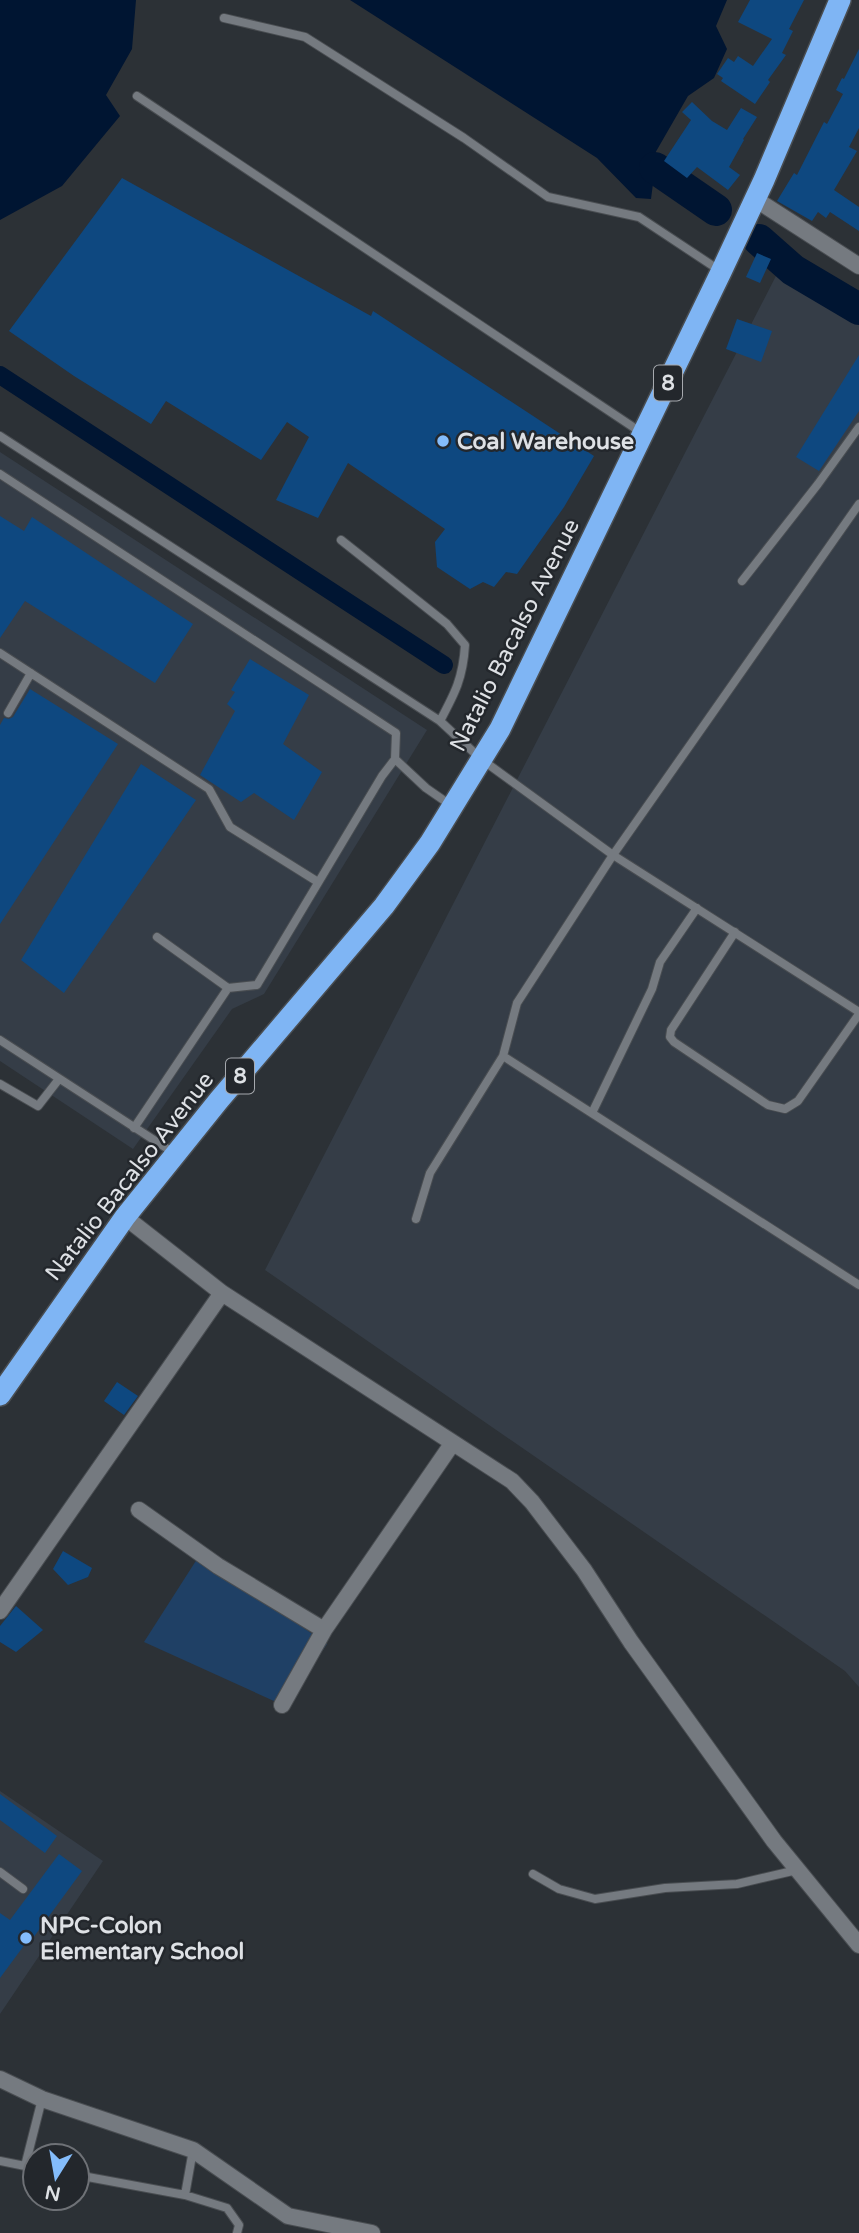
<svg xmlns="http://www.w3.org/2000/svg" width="859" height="2233" font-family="'Varela Round',sans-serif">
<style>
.built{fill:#353d47}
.green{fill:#1f4065}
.water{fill:#001532}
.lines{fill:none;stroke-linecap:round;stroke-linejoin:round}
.canal{stroke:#001532;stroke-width:18}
.river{stroke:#001532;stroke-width:32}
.building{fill:#0e4880}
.lane-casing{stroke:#494d51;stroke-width:10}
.street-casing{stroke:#494d51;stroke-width:18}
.highway-casing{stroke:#494d51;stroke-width:24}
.lane{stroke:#757a80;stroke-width:8}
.street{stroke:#757a80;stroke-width:16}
.highway{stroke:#7fb5f4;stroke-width:21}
.poi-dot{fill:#84bcfb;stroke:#23272c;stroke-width:2.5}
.labels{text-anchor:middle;stroke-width:5;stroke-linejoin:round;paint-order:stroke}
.shield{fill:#23272c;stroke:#a6a9ae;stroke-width:2}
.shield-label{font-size:21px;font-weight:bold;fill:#dee1e5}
.poi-label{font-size:23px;font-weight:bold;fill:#dee1e5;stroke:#23272c;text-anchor:start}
.street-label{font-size:23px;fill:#dee1e5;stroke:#23272c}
</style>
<rect width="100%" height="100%" fill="#2c3136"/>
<!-- built -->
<path class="built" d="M 778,272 L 859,322 L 859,1687 L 845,1671 L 265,1270 Z
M 0,452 L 427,730 L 264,994 L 232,1009 L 133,1149 L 0,1061 Z
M 0,1791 L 103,1861 L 0,2014 Z"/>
<!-- green -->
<path class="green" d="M 199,1556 L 327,1644 L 285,1706 L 144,1642 Z"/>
<!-- water -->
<path class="water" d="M 0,0 L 136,0 L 132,49 L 106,95 L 120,116 L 62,186 L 0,220 Z
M 350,0 L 727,0 L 716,26 L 727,49 L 714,78 L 688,96 L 654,155 L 655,168 L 651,199 L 636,198 L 597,158 Z"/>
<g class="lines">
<!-- canal -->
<path class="canal" d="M 0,375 L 444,665"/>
<!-- river -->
<path class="river" d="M 655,168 L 716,210
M 759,240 L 793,270 L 859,309"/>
</g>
<!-- building -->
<path class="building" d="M 750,0 L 804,0 L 789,29 L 793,31 L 782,53 L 786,55 L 768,80 L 770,82 L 755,104 L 721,81 L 723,78 L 717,74 L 728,58 L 734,62 L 738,56 L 753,66 L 772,39 L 738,22 Z
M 859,49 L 859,128 L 849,147 L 857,151 L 834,190 L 859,207 L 859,231 L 830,212 L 826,218 L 818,212 L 812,221 L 777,201 L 794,173 L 797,175 L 824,122 L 827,124 L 843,94 L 836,90 L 842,78 L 844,79 Z
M 692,102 L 712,121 L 727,130 L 741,108 L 757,117 L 743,139 L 744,140 L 729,167 L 740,175 L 728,190 L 697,167 L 687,178 L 664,161 L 691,120 L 682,112 Z
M 122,178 L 371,316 L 373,311 L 594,456 L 564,507 L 517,574 L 506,572 L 494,587 L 483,582 L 470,589 L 437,567 L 435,542 L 445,529 L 348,463 L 318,518 L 276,500 L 309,437 L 287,422 L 261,460 L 166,401 L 151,424 L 74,376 L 9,331 Z
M 757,253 L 771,259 L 760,283 L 746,277 Z
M 737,319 L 772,331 L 761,362 L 726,349 Z
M 859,355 L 859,411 L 819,471 L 796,457 Z
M 0,516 L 24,531 L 32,517 L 193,624 L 155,683 L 25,601 L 0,638 Z
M 250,659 L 309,695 L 283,744 L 322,772 L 294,820 L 254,793 L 241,802 L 200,775 L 235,711 L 227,704 L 235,692 L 231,690 Z
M 30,689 L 118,744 L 0,924 L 0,725 L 4,718 L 9,719 L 13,717 Z
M 141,764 L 196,800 L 64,993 L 21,960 Z
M 117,1382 L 138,1396 L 124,1415 L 104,1401 Z
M 63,1551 L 92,1568 L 88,1577 L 68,1585 L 53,1569 Z
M 16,1606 L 43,1630 L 16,1652 L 0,1642 L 0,1626 Z
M 0,1794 L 57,1836 L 45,1853 L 0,1820 Z
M 59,1854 L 82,1871 L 33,1938 L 31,1936 L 0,1978 L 0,1913 L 10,1920 Z"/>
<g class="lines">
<defs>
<path id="lane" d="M 224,18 L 305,37 L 464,138 L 548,197 L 639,217 L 719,270
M 137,96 L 642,433
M 0,436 L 440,721 L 481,759 L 613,855 L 859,1012
M 0,474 L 396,733 L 395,759 L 426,788 L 452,806
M 859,504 L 613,855 L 517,1003 L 503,1056 L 859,1285
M 341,540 L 447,624 L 465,645 C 463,678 455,693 440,721
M 742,581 L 818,484 L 859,427
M 0,653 L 209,789 L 230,827 L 318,882
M 8,713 L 31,673
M 735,932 L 671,1030 L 670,1037 L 674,1042 L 768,1105 L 785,1109 L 798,1101 L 859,1014
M 157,937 L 228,988 L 257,985 L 382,776 L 395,759
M 0,1040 L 174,1153
M 0,1084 L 38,1106 L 59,1079
M 592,1113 L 652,989 L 660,962 L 697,908
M 134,1128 L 228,988
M 416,1219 L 430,1173 L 503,1056
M 0,1872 L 23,1889
M 533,1874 L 559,1889 L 595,1899 L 665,1888 L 737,1884 L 797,1870
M 0,2161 L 35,2168
M 25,2166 L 42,2099
M 77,2175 L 185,2195 L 227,2208 L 239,2225 L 237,2233
M 185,2195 L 193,2150"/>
<path id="street" d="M 755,199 L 859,266
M 125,1217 L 222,1293 L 512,1481 L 532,1502 L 584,1570 L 631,1642 L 774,1841 L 859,1945
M 139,1510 L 218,1566 L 324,1630
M 0,1611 L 222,1293
M 282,1705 L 324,1630 L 452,1444
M 0,2079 L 42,2099 L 193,2150 L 288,2216 L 372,2233"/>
<path id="highway" d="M 0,1395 L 125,1217 L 219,1100 L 384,906 L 430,843 L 500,729 L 721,272 L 764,180 L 840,0"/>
</defs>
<!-- lane casing -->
<use href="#lane" class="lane-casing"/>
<!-- street casing -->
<use href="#street" class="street-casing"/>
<!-- highway casing -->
<use href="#highway" class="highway-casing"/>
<!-- lane -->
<use href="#lane" class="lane"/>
<!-- street -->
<use href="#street" class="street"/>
<!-- highway -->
<use href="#highway" class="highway"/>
</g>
<!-- markers -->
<g class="poi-dot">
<circle cx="443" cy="441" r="7"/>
<circle cx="26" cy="1938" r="7"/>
</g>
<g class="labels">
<!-- shield labels -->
<g class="shield">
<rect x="654" y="365.5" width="28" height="35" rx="5"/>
<rect x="226" y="1058.5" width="28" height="35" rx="5"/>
</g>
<g class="shield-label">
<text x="668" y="390">8</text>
<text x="240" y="1083">8</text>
</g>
<!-- poi labels -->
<g class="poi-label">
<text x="457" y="449">Coal Warehouse</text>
<text x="40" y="1933">NPC-Colon<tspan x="40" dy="26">Elementary School</tspan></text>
</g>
<!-- street labels -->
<g class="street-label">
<text transform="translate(514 635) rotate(-63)" y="8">Natalio Bacalso Avenue</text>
<text transform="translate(129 1176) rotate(-52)" y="8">Natalio Bacalso Avenue</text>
</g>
</g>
<!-- north arrow -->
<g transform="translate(56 2177) rotate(191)"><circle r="33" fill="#23272c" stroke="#6e7176" stroke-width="2"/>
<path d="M0-5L12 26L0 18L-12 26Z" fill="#84bcfb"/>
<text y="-10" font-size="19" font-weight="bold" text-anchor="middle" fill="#dee1e5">N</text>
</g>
</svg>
